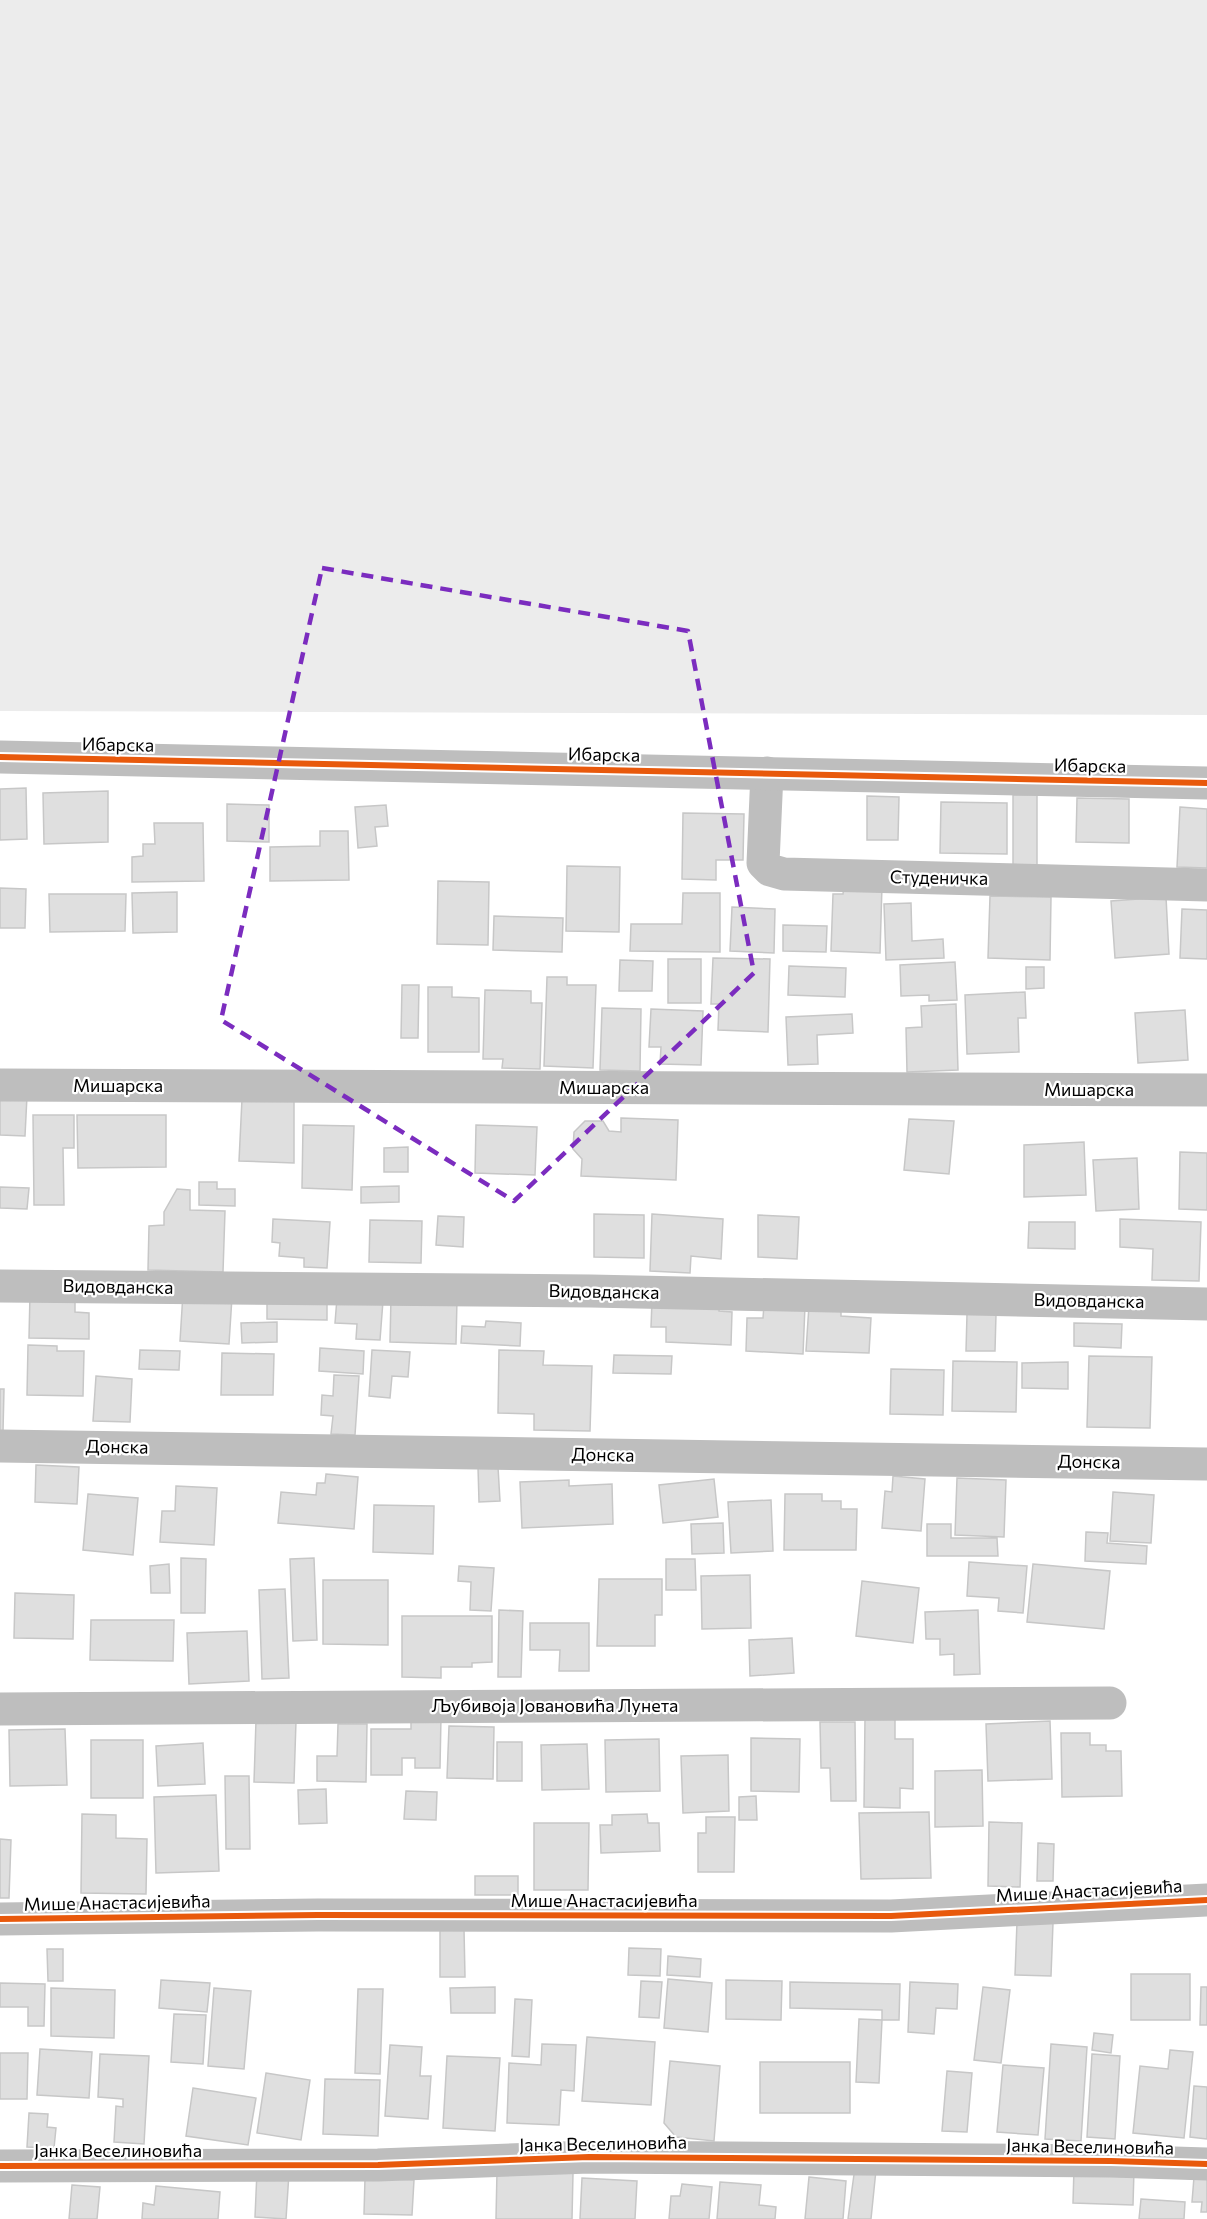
<svg xmlns="http://www.w3.org/2000/svg" width="1207" height="2219" font-family="Commissioner,sans-serif">
<style>
.green{fill:#ececec}
.building{fill:#dfdfdf;stroke:#c7c7c7;stroke-width:1.5}
.lines{fill:none;stroke-linecap:round;stroke-linejoin:round}
.minor{stroke:#bebebe;stroke-width:33}
.tertiary{stroke:#bebebe;stroke-width:33}
.cycleway-casing{stroke:#fff;stroke-width:10}
.cycleway{stroke:#e8590c;stroke-width:6}
.marked{fill:none;stroke:#7b2cbf;stroke-width:4.5;stroke-dasharray:12 8;stroke-linejoin:round}
.labels{text-anchor:middle;stroke-width:4.5;stroke-linejoin:round;paint-order:stroke}
.street-label{font-size:18px;fill:#000;stroke:#fff}
</style>
<rect width="100%" height="100%" fill="#fff"/>
<!-- green -->
<path class="green" d="M 0,0 L 1207,0 L 1207,715 L 0,711 Z"/>
<!-- building -->
<path class="building" d="M 26,788 L 27,839 L 0,840 L 0,789 Z
M 108,791 L 108,842 L 44,844 L 43,793 Z
M 1013,795 L 1037,795 L 1037,865 L 1013,865 Z
M 867,796 L 899,797 L 898,840 L 867,840 Z
M 1077,798 L 1129,799 L 1129,843 L 1076,842 Z
M 941,802 L 1007,803 L 1007,854 L 940,853 Z
M 227,804 L 269,805 L 269,842 L 227,841 Z
M 386,805 L 388,826 L 375,827 L 377,846 L 358,848 L 355,807 Z
M 1180,807 L 1207,809 L 1207,868 L 1177,867 Z
M 683,813 L 744,814 L 743,860 L 716,860 L 716,880 L 682,879 Z
M 154,823 L 203,823 L 204,881 L 132,882 L 132,857 L 143,856 L 143,844 L 155,844 Z
M 320,831 L 348,831 L 349,880 L 270,881 L 270,847 L 320,846 Z
M 567,866 L 620,867 L 619,932 L 566,931 Z
M 438,881 L 489,882 L 488,945 L 437,944 Z
M 844,885 L 882,886 L 880,953 L 831,951 L 833,894 L 843,894 Z
M 0,888 L 26,889 L 25,928 L 0,928 Z
M 177,892 L 177,932 L 133,933 L 132,893 Z
M 683,893 L 720,893 L 720,952 L 630,951 L 631,924 L 682,924 Z
M 49,894 L 126,894 L 125,931 L 50,932 Z
M 990,896 L 1051,897 L 1050,960 L 988,958 Z
M 1166,897 L 1169,954 L 1115,958 L 1111,901 Z
M 911,903 L 912,941 L 943,939 L 944,958 L 886,960 L 884,904 Z
M 732,907 L 775,909 L 774,953 L 730,951 Z
M 1182,909 L 1207,910 L 1207,959 L 1180,958 Z
M 494,916 L 563,918 L 562,952 L 493,950 Z
M 783,925 L 827,926 L 826,952 L 783,951 Z
M 713,958 L 770,959 L 768,1032 L 718,1030 L 719,1004 L 711,1004 Z
M 668,959 L 701,959 L 701,1003 L 668,1003 Z
M 620,960 L 653,961 L 652,991 L 619,991 Z
M 955,962 L 957,1000 L 929,1001 L 929,995 L 901,996 L 900,965 Z
M 789,966 L 846,968 L 845,997 L 788,995 Z
M 1026,967 L 1044,967 L 1044,988 L 1026,989 Z
M 547,977 L 567,977 L 567,985 L 596,985 L 593,1068 L 544,1066 Z
M 402,985 L 419,985 L 418,1038 L 401,1038 Z
M 428,987 L 452,987 L 452,997 L 479,998 L 479,1052 L 428,1052 Z
M 485,990 L 531,991 L 531,1003 L 542,1003 L 540,1069 L 502,1068 L 503,1059 L 483,1059 Z
M 1025,992 L 1026,1018 L 1018,1018 L 1019,1052 L 967,1054 L 965,995 Z
M 956,1004 L 958,1070 L 907,1072 L 906,1028 L 922,1027 L 921,1006 Z
M 602,1008 L 641,1009 L 640,1071 L 600,1070 Z
M 651,1009 L 703,1011 L 701,1065 L 660,1064 L 661,1047 L 649,1047 Z
M 1185,1010 L 1188,1060 L 1138,1063 L 1135,1013 Z
M 852,1014 L 853,1033 L 817,1035 L 818,1064 L 788,1065 L 786,1017 Z
M 0,1095 L 27,1096 L 25,1136 L 0,1135 Z
M 294,1098 L 294,1163 L 239,1161 L 242,1099 Z
M 33,1115 L 74,1115 L 74,1148 L 63,1148 L 64,1205 L 34,1205 Z
M 77,1115 L 166,1115 L 166,1167 L 78,1168 Z
M 621,1118 L 678,1120 L 676,1180 L 581,1176 L 582,1159 L 573,1149 L 574,1132 L 585,1121 L 603,1121 L 609,1131 L 621,1132 Z
M 909,1119 L 954,1121 L 949,1174 L 904,1170 Z
M 303,1125 L 354,1126 L 352,1190 L 302,1188 Z
M 476,1125 L 537,1127 L 535,1175 L 475,1173 Z
M 1084,1142 L 1086,1195 L 1024,1197 L 1024,1145 Z
M 408,1147 L 408,1172 L 384,1172 L 384,1148 Z
M 1180,1152 L 1207,1153 L 1207,1210 L 1179,1209 Z
M 1137,1158 L 1139,1209 L 1096,1211 L 1093,1160 Z
M 199,1182 L 217,1182 L 217,1189 L 235,1189 L 235,1206 L 199,1205 Z
M 399,1186 L 399,1202 L 361,1203 L 361,1187 Z
M 0,1187 L 29,1188 L 27,1209 L 0,1208 Z
M 177,1189 L 190,1190 L 190,1210 L 225,1211 L 223,1272 L 148,1270 L 149,1226 L 164,1225 L 164,1212 Z
M 594,1214 L 644,1215 L 644,1258 L 594,1257 Z
M 652,1214 L 723,1219 L 721,1259 L 691,1256 L 690,1273 L 650,1271 Z
M 758,1215 L 799,1217 L 797,1259 L 758,1257 Z
M 438,1216 L 464,1217 L 463,1247 L 436,1245 Z
M 273,1219 L 330,1222 L 327,1268 L 304,1267 L 304,1258 L 279,1256 L 280,1243 L 272,1242 Z
M 1120,1219 L 1201,1222 L 1199,1281 L 1152,1280 L 1153,1249 L 1120,1247 Z
M 370,1220 L 422,1221 L 421,1263 L 369,1262 Z
M 1029,1222 L 1075,1222 L 1075,1249 L 1028,1248 Z
M 183,1293 L 232,1297 L 229,1344 L 180,1341 Z
M 30,1294 L 75,1295 L 75,1312 L 89,1313 L 89,1339 L 29,1338 Z
M 391,1297 L 457,1299 L 456,1344 L 390,1342 Z
M 267,1298 L 327,1300 L 327,1320 L 267,1319 Z
M 337,1298 L 383,1301 L 380,1340 L 356,1339 L 357,1324 L 335,1323 Z
M 652,1301 L 719,1303 L 719,1311 L 732,1312 L 731,1345 L 666,1342 L 666,1327 L 651,1327 Z
M 764,1305 L 805,1306 L 803,1354 L 746,1351 L 747,1318 L 763,1318 Z
M 809,1305 L 841,1307 L 841,1316 L 871,1318 L 869,1353 L 806,1351 Z
M 967,1314 L 996,1314 L 995,1351 L 966,1351 Z
M 486,1321 L 521,1323 L 520,1346 L 461,1343 L 462,1326 L 485,1327 Z
M 277,1322 L 277,1342 L 242,1343 L 241,1323 Z
M 1074,1323 L 1122,1324 L 1121,1348 L 1074,1346 Z
M 28,1345 L 57,1346 L 57,1351 L 84,1351 L 83,1396 L 27,1395 Z
M 320,1348 L 364,1351 L 363,1374 L 319,1371 Z
M 140,1350 L 180,1351 L 179,1370 L 139,1369 Z
M 372,1350 L 410,1352 L 408,1377 L 392,1376 L 390,1398 L 369,1396 Z
M 499,1350 L 544,1351 L 543,1365 L 592,1366 L 590,1431 L 534,1430 L 534,1414 L 498,1413 Z
M 222,1353 L 274,1354 L 273,1395 L 221,1395 Z
M 614,1355 L 672,1356 L 671,1374 L 613,1373 Z
M 1089,1356 L 1152,1357 L 1150,1428 L 1087,1427 Z
M 953,1361 L 1017,1362 L 1016,1412 L 952,1411 Z
M 1068,1362 L 1068,1389 L 1022,1388 L 1022,1363 Z
M 891,1369 L 944,1370 L 943,1415 L 890,1414 Z
M 334,1375 L 359,1376 L 355,1435 L 331,1434 L 333,1416 L 321,1415 L 322,1395 L 333,1396 Z
M 96,1376 L 132,1379 L 130,1422 L 93,1421 Z
M 0,1389 L 4,1389 L 3,1432 L 0,1432 Z
M 36,1465 L 79,1467 L 77,1504 L 35,1502 Z
M 478,1467 L 498,1467 L 500,1501 L 479,1502 Z
M 326,1474 L 358,1477 L 354,1529 L 278,1523 L 281,1492 L 316,1495 L 317,1483 L 325,1483 Z
M 893,1476 L 925,1479 L 921,1531 L 882,1528 L 885,1491 L 892,1492 Z
M 957,1478 L 1006,1480 L 1004,1537 L 955,1535 Z
M 714,1479 L 718,1517 L 663,1523 L 659,1485 Z
M 569,1480 L 569,1486 L 612,1484 L 613,1524 L 522,1528 L 520,1482 Z
M 176,1486 L 217,1488 L 214,1545 L 160,1542 L 162,1511 L 175,1511 Z
M 1113,1492 L 1154,1495 L 1151,1543 L 1110,1541 Z
M 88,1494 L 138,1498 L 133,1555 L 83,1550 Z
M 785,1494 L 822,1494 L 822,1501 L 841,1501 L 841,1509 L 857,1509 L 856,1550 L 784,1550 Z
M 771,1500 L 773,1551 L 731,1553 L 728,1502 Z
M 374,1505 L 434,1506 L 433,1554 L 373,1552 Z
M 723,1523 L 724,1553 L 692,1554 L 691,1524 Z
M 927,1524 L 951,1524 L 951,1538 L 997,1538 L 998,1556 L 927,1556 Z
M 1086,1532 L 1108,1533 L 1107,1543 L 1147,1546 L 1146,1564 L 1085,1561 Z
M 181,1558 L 206,1559 L 205,1613 L 181,1613 Z
M 314,1558 L 317,1640 L 293,1641 L 290,1559 Z
M 666,1559 L 695,1559 L 696,1590 L 666,1590 Z
M 969,1562 L 1027,1566 L 1023,1613 L 998,1611 L 999,1598 L 967,1596 Z
M 169,1564 L 170,1593 L 151,1593 L 150,1566 Z
M 1033,1564 L 1110,1571 L 1104,1629 L 1027,1622 Z
M 459,1566 L 494,1568 L 491,1611 L 470,1610 L 471,1582 L 458,1581 Z
M 750,1575 L 751,1628 L 702,1629 L 701,1576 Z
M 599,1579 L 662,1579 L 662,1615 L 655,1615 L 655,1646 L 597,1646 Z
M 323,1580 L 388,1580 L 388,1645 L 323,1644 Z
M 862,1581 L 919,1588 L 913,1643 L 856,1636 Z
M 285,1589 L 289,1678 L 262,1679 L 259,1590 Z
M 15,1593 L 74,1595 L 73,1639 L 14,1638 Z
M 499,1610 L 523,1611 L 521,1677 L 498,1677 Z
M 978,1610 L 980,1674 L 954,1675 L 954,1654 L 940,1655 L 940,1639 L 926,1639 L 925,1612 Z
M 402,1616 L 492,1616 L 492,1662 L 472,1663 L 472,1667 L 441,1667 L 441,1678 L 402,1677 Z
M 91,1620 L 174,1620 L 173,1661 L 90,1660 Z
M 530,1623 L 589,1623 L 589,1671 L 559,1671 L 560,1650 L 530,1650 Z
M 247,1631 L 249,1681 L 189,1684 L 187,1633 Z
M 792,1638 L 794,1673 L 750,1676 L 749,1640 Z
M 411,1716 L 441,1717 L 440,1768 L 415,1768 L 415,1758 L 402,1758 L 402,1775 L 371,1775 L 371,1729 L 411,1729 Z
M 865,1717 L 895,1717 L 895,1739 L 913,1739 L 913,1789 L 900,1788 L 900,1808 L 864,1807 Z
M 256,1720 L 296,1721 L 294,1783 L 254,1782 Z
M 1050,1721 L 1052,1779 L 988,1781 L 986,1724 Z
M 820,1722 L 855,1722 L 856,1801 L 831,1801 L 830,1768 L 821,1768 Z
M 338,1724 L 367,1724 L 366,1782 L 317,1781 L 317,1756 L 337,1756 Z
M 449,1726 L 494,1727 L 493,1779 L 447,1778 Z
M 65,1729 L 67,1785 L 10,1786 L 9,1730 Z
M 1061,1733 L 1090,1733 L 1090,1745 L 1106,1745 L 1106,1751 L 1121,1751 L 1122,1796 L 1062,1797 Z
M 751,1738 L 800,1739 L 799,1792 L 751,1791 Z
M 659,1739 L 660,1791 L 606,1792 L 605,1740 Z
M 91,1740 L 143,1740 L 143,1798 L 91,1798 Z
M 497,1742 L 522,1742 L 522,1781 L 497,1781 Z
M 203,1743 L 205,1784 L 158,1786 L 156,1746 Z
M 587,1744 L 589,1789 L 542,1790 L 541,1745 Z
M 728,1755 L 729,1811 L 683,1813 L 681,1756 Z
M 982,1770 L 983,1826 L 935,1827 L 935,1771 Z
M 225,1776 L 249,1776 L 250,1849 L 226,1849 Z
M 326,1789 L 327,1823 L 299,1824 L 298,1790 Z
M 406,1791 L 437,1792 L 436,1820 L 404,1819 Z
M 216,1795 L 219,1871 L 156,1873 L 154,1797 Z
M 756,1796 L 757,1820 L 739,1820 L 739,1797 Z
M 929,1812 L 931,1878 L 861,1879 L 859,1813 Z
M 82,1814 L 116,1815 L 116,1838 L 147,1839 L 146,1894 L 81,1893 Z
M 647,1814 L 648,1823 L 659,1823 L 660,1851 L 601,1853 L 600,1825 L 612,1825 L 612,1815 Z
M 706,1817 L 735,1817 L 734,1872 L 698,1872 L 698,1833 L 706,1833 Z
M 989,1822 L 1022,1823 L 1020,1887 L 988,1886 Z
M 534,1823 L 589,1823 L 588,1890 L 534,1890 Z
M 0,1839 L 11,1840 L 9,1898 L 0,1898 Z
M 1038,1843 L 1054,1844 L 1053,1881 L 1037,1881 Z
M 475,1876 L 518,1876 L 518,1895 L 475,1895 Z
M 1017,1922 L 1053,1923 L 1051,1976 L 1015,1975 Z
M 464,1929 L 465,1977 L 440,1977 L 440,1930 Z
M 629,1948 L 661,1949 L 660,1976 L 628,1975 Z
M 47,1949 L 63,1949 L 63,1981 L 48,1981 Z
M 668,1956 L 701,1959 L 700,1977 L 667,1975 Z
M 1131,1974 L 1190,1974 L 1190,2020 L 1131,2020 Z
M 668,1979 L 712,1983 L 708,2032 L 664,2028 Z
M 161,1980 L 210,1983 L 207,2012 L 159,2008 Z
M 726,1980 L 782,1981 L 781,2020 L 726,2019 Z
M 641,1981 L 662,1982 L 659,2018 L 639,2017 Z
M 790,1982 L 900,1984 L 899,2020 L 882,2020 L 882,2010 L 790,2008 Z
M 910,1982 L 958,1984 L 957,2009 L 936,2008 L 934,2034 L 908,2032 Z
M 0,1983 L 45,1984 L 44,2026 L 28,2026 L 28,2007 L 0,2007 Z
M 495,1987 L 495,2013 L 451,2013 L 450,1988 Z
M 983,1987 L 1010,1990 L 1001,2063 L 974,2060 Z
M 1201,1987 L 1207,1987 L 1207,2025 L 1200,2025 Z
M 51,1988 L 115,1990 L 114,2038 L 51,2036 Z
M 214,1988 L 251,1991 L 244,2069 L 208,2066 Z
M 358,1989 L 383,1989 L 380,2074 L 355,2073 Z
M 515,1999 L 532,2000 L 529,2057 L 512,2056 Z
M 174,2014 L 206,2015 L 203,2064 L 171,2062 Z
M 859,2019 L 882,2020 L 879,2083 L 856,2082 Z
M 1094,2033 L 1113,2035 L 1111,2053 L 1092,2050 Z
M 587,2037 L 655,2042 L 651,2105 L 582,2101 Z
M 542,2044 L 576,2045 L 574,2091 L 561,2090 L 559,2125 L 507,2123 L 509,2063 L 541,2065 Z
M 1051,2044 L 1087,2047 L 1081,2141 L 1045,2139 Z
M 390,2045 L 422,2047 L 420,2076 L 431,2076 L 428,2119 L 385,2116 Z
M 40,2049 L 92,2052 L 89,2098 L 37,2095 Z
M 1170,2050 L 1193,2052 L 1184,2138 L 1133,2133 L 1140,2066 L 1168,2069 Z
M 0,2053 L 28,2053 L 27,2099 L 0,2099 Z
M 100,2054 L 149,2056 L 144,2144 L 114,2142 L 116,2106 L 123,2107 L 123,2099 L 98,2097 Z
M 1092,2054 L 1120,2056 L 1115,2139 L 1087,2137 Z
M 447,2056 L 500,2058 L 495,2131 L 443,2128 Z
M 670,2061 L 720,2066 L 714,2141 L 676,2137 L 664,2123 Z
M 760,2062 L 850,2062 L 850,2113 L 760,2113 Z
M 1003,2065 L 1044,2068 L 1038,2135 L 997,2132 Z
M 947,2071 L 972,2073 L 967,2132 L 942,2131 Z
M 266,2073 L 310,2080 L 301,2140 L 257,2133 Z
M 325,2079 L 380,2080 L 378,2136 L 323,2134 Z
M 1194,2086 L 1207,2087 L 1207,2139 L 1190,2137 Z
M 193,2088 L 256,2098 L 248,2145 L 186,2136 Z
M 29,2113 L 48,2114 L 47,2127 L 56,2128 L 54,2148 L 27,2147 Z
M 855,2167 L 876,2170 L 871,2219 L 848,2219 Z
M 1074,2168 L 1134,2170 L 1133,2205 L 1073,2203 Z
M 257,2171 L 289,2173 L 286,2219 L 255,2217 Z
M 497,2171 L 573,2173 L 572,2219 L 496,2219 Z
M 809,2177 L 846,2181 L 843,2219 L 805,2219 Z
M 1194,2177 L 1207,2178 L 1207,2212 L 1201,2212 L 1202,2202 L 1192,2202 Z
M 365,2178 L 414,2180 L 412,2215 L 364,2214 Z
M 582,2178 L 637,2181 L 635,2219 L 580,2219 Z
M 720,2182 L 761,2185 L 759,2205 L 776,2207 L 775,2219 L 717,2219 Z
M 682,2184 L 712,2187 L 709,2219 L 669,2219 L 671,2196 L 680,2196 Z
M 72,2185 L 100,2187 L 97,2219 L 69,2219 Z
M 156,2186 L 220,2192 L 218,2219 L 142,2219 L 143,2203 L 154,2205 Z
M 1141,2199 L 1185,2202 L 1184,2219 L 1139,2219 Z"/>
<g class="lines">
<!-- minor -->
<path class="minor" d="M 767,773 L 763,863 L 770,870 L 784,874 L 1207,885
M 0,1085 L 1207,1090
M 0,1286 L 591,1291 L 1207,1304
M 0,1446 L 1205,1464
M 0,1709 L 1110,1703
M 0,1919 L 318,1915 L 891,1916 L 1207,1900
M 0,2166 L 378,2165 L 589,2157 L 1111,2161 L 1207,2164"/>
<!-- tertiary -->
<path class="tertiary" d="M 0,757 L 1207,783"/>
<defs>
<path id="cycleway" d="M 0,757 L 1207,783
M 0,1919 L 318,1915 L 891,1916 L 1207,1900
M 0,2166 L 378,2165 L 589,2157 L 1111,2161 L 1207,2164"/>
</defs>
<!-- cycleway casing -->
<use href="#cycleway" class="cycleway-casing"/>
<!-- cycleway -->
<use href="#cycleway" class="cycleway"/>
</g>
<!-- marked area -->
<path class="marked" d="M 322,568 L 688,631 L 754,973 L 514,1201 L 221,1020 Z"/>
<g class="labels">
<!-- street labels -->
<g class="street-label">
<text transform="translate(118 745) rotate(1)" y="6">Ибарска</text>
<text transform="translate(604 755) rotate(1)" y="6">Ибарска</text>
<text transform="translate(1090 766) rotate(1)" y="6">Ибарска</text>
<text transform="translate(939 878) rotate(1)" y="6">Студеничка</text>
<text x="118" y="1092">Мишарска</text>
<text x="604" y="1094">Мишарска</text>
<text x="1089" y="1096">Мишарска</text>
<text transform="translate(118 1287) rotate(1)" y="6">Видовданска</text>
<text transform="translate(604 1292) rotate(1)" y="6">Видовданска</text>
<text transform="translate(1089 1301) rotate(1)" y="6">Видовданска</text>
<text transform="translate(117 1447) rotate(1)" y="6">Донска</text>
<text transform="translate(603 1455) rotate(1)" y="6">Донска</text>
<text transform="translate(1089 1462) rotate(1)" y="6">Донска</text>
<text x="555" y="1712">Љубивоја Јовановића Лунета</text>
<text transform="translate(1089 1891) rotate(-3)" y="6">Мише Анастасијевића</text>
<text x="604" y="1907">Мише Анастасијевића</text>
<text transform="translate(117 1903) rotate(-1)" y="6">Мише Анастасијевића</text>
<text transform="translate(603 2144) rotate(-1)" y="6">Јанка Веселиновића</text>
<text transform="translate(1090 2147) rotate(1)" y="6">Јанка Веселиновића</text>
<text x="118" y="2157">Јанка Веселиновића</text>
</g>
</g>
</svg>
